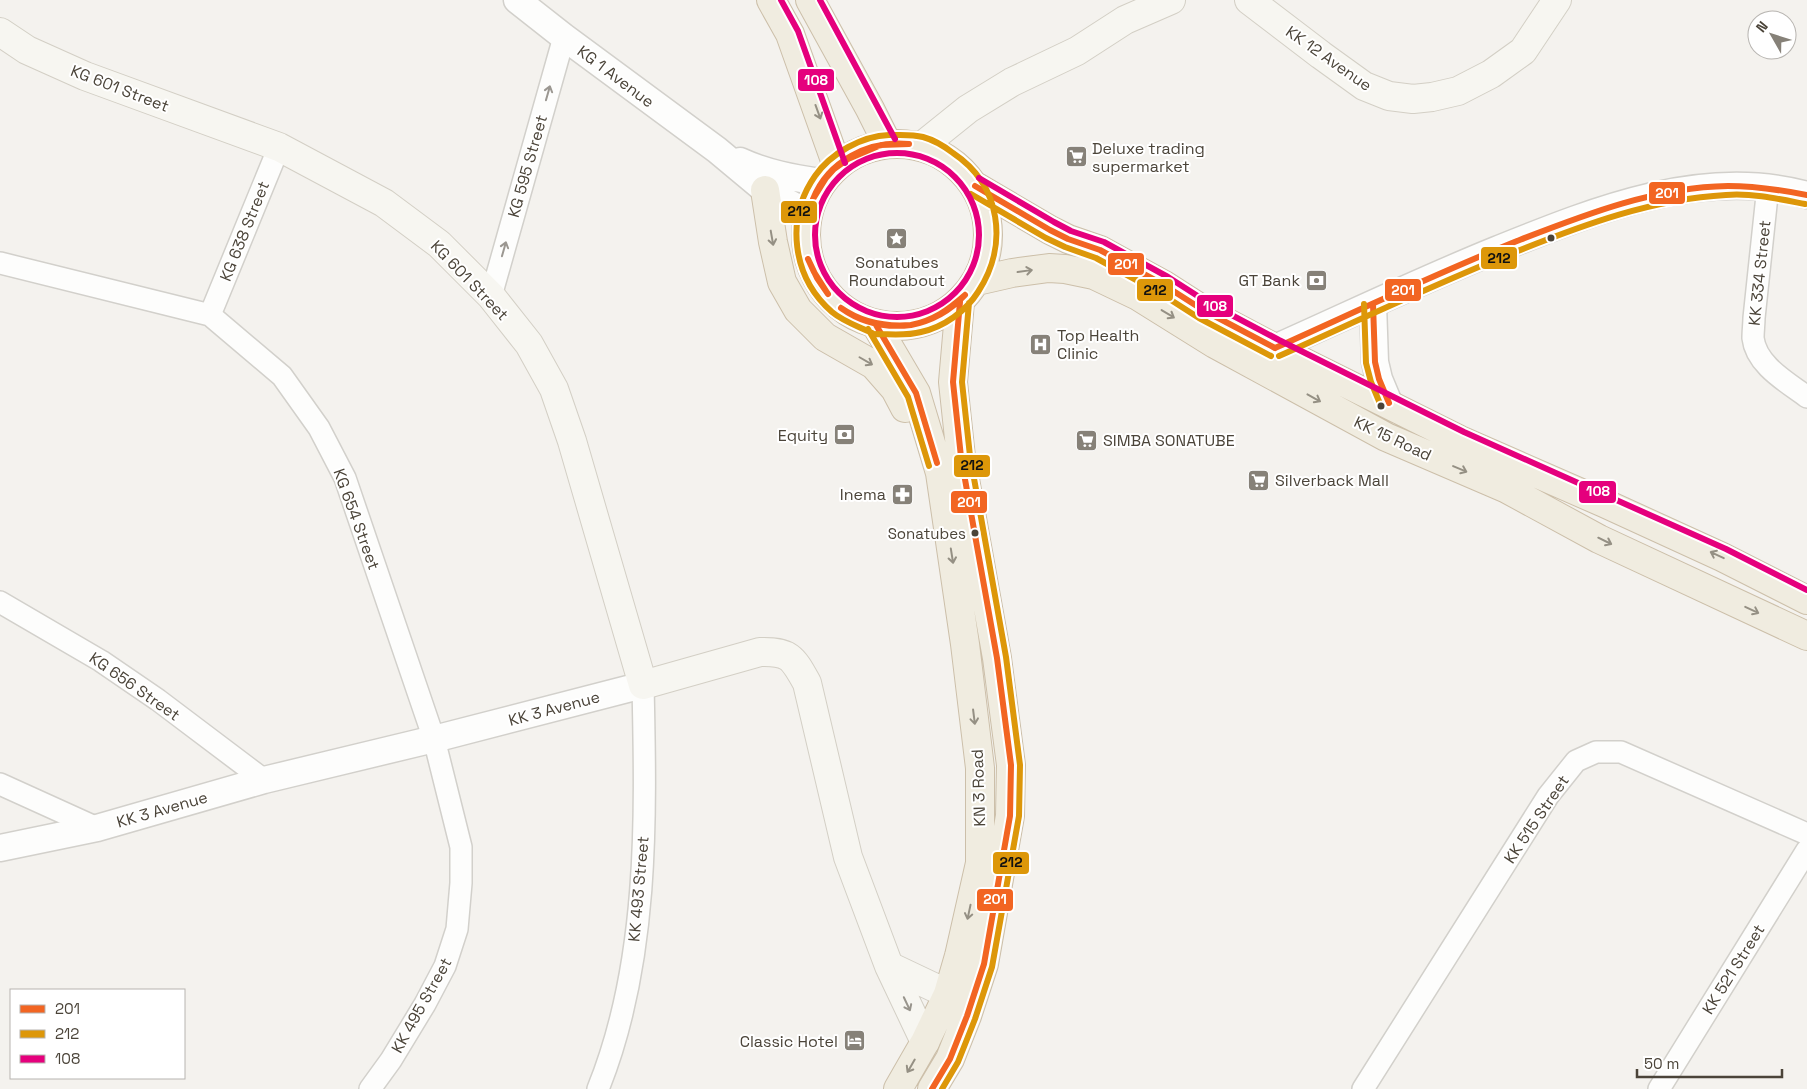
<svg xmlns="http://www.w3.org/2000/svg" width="1807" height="1089" font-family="'Space Grotesk',sans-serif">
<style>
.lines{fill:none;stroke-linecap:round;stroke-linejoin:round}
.minor-casing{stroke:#d2d0cb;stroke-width:24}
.tertiary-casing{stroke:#d2d0cb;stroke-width:29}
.secondary-casing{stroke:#d3cfc5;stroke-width:30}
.trunk-casing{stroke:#ccbfa9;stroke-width:30}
.minor{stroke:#fdfdfc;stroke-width:21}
.tertiary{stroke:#fdfdfc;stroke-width:26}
.secondary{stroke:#f7f6f1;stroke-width:28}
.trunk{stroke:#f0ece0;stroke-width:28}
.bus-1-casing{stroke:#fff;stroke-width:10}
.bus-2-casing{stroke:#fff;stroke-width:10}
.bus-3-casing{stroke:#fff;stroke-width:10}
.bus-1{stroke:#f26522;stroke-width:6}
.bus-2{stroke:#dd9709;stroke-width:6}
.bus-3{stroke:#e5007d;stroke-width:6}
.oneway{stroke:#9b9791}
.oneway2{stroke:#959084}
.oneway3{stroke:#98948c}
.bus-dot{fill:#4b4439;stroke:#fff;stroke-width:2}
.labels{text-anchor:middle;stroke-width:4;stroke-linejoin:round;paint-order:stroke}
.bus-label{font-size:15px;fill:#4b4439;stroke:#fff;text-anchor:end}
.street-label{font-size:16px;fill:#4b4439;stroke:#fff}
.poi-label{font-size:16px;fill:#4b4439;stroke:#fff;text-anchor:start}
.line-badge{stroke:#fff;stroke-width:2}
.badge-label{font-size:14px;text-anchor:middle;font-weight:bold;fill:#fff}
.pale-badge-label{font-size:14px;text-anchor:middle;font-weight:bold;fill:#111}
</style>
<rect width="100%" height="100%" fill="#f4f2ee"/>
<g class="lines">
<defs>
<path id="minor" d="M 1768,186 L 1754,318 C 1754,324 1753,331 1753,338 C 1756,365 1787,382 1807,397
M 0,263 L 210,315 L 282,376 L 319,428 L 345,478 L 434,739 L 461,847 L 461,883 L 457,929 L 445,966 L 425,1004 L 391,1060 L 370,1089
M 491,296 L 564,37
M 210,315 L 279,147
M 0,602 L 101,661 L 158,700 L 264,780
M 0,784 L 97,828
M 598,1089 C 649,963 646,819 643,685
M 1363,1089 L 1548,796 L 1576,761 L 1596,752 L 1621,752 L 1807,834
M 1659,1089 L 1807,850"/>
<path id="tertiary" d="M 517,0 L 564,37 L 717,150 L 765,190 L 807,213
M 740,161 C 766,173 793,178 821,182
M 1373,304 L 1375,362 L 1379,379 L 1389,403
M 1275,348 C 1349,315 1422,280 1496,250 C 1593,211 1702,166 1807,195
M 0,848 L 97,828 L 264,780 L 434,739 L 643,685"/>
<path id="secondary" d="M 1249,0 L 1321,55 L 1364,86 L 1389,96 L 1413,99 L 1432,97 L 1458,91 L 1491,74 L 1523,51 L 1557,0
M 0,32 L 27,50 L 85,76 L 279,147 L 384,203 L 439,244 L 491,296 L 529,344 L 554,389 L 572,441 L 643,685 L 760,652 C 790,651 793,658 807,683 L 848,857 L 889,966 L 925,1042
M 922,146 L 968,109 L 1012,82 L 1077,51 L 1125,20 L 1171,0
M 889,966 L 948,994"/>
<path id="trunk" d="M 771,0 L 790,34 L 837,166
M 810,0 L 870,109 L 887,143
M806 235a91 91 0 1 1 182 0a91 91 0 1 1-182 0Z
M 975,186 L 1050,230 L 1068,239 L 1100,250 L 1164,285 L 1203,310 L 1275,348 L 1460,440 L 1604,503 L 1722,557 L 1807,600
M 765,190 L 773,242 L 782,282 L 798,310 L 825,337 L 874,365 L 895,389 L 905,408
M 977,281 L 1012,273 L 1049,268 L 1065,269 L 1094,275 L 1138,296 L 1215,344 L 1386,437 L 1507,489 L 1599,539 L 1807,636
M 876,325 L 916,393 L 940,473 L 965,644 L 980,768 L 980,863 L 959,956 L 948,994 L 925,1042 L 898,1089
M 932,1089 L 950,1059 L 967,1016 L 984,964 L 1010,816 L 1011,765 L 997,658 L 961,457 L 953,382 L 960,302"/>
</defs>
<!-- minor casing -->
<use href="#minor" class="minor-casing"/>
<!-- tertiary casing -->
<use href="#tertiary" class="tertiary-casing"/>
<!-- secondary casing -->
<use href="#secondary" class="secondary-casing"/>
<!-- trunk casing -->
<use href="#trunk" class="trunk-casing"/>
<!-- minor -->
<use href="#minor" class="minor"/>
<!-- tertiary -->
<use href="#tertiary" class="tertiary"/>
<!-- secondary -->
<use href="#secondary" class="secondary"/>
<!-- trunk -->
<use href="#trunk" class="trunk"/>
<defs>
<path id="bus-1" d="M 975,186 L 1050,230 L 1068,239 L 1100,250 L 1164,285 L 1203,310 L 1275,348
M 813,199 C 828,161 868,140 909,144
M 813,199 L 826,178 L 834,169 L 848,159 L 881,145 L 909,144
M 808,259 L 814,272 L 828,294
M 808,259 L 817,278 L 828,294
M 1373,304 L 1375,362 L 1379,379 L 1389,403
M 841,308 C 861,322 886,327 911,325
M 841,308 C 862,323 886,328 911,325
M 876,325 L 916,393 L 937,463
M 911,325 C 933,321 948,310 965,295
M 911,325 C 932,321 950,311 965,295
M 1275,348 C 1355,312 1435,274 1517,241 C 1584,215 1655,187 1728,186 C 1755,186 1781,190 1807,195
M 932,1089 L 950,1059 L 967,1016 L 984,964 L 1010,816 L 1011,765 L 997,658 L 961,457 L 953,382 L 960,302"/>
<path id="bus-2" d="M 971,194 L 1046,238 L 1065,247 L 1096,258 L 1160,293 L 1199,318 L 1271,356
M 1364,304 L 1366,363 L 1371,382 L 1381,406
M 868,329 L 908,397 L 929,466
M 872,333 C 858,326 844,322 832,312 C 792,277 785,219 815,176 C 831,153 862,136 889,135 C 900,135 912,134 923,137 C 934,140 944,146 953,153 C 1001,185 1009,245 978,292 C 966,311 944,327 921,332 C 906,336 891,334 876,334
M 1279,356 C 1357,321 1435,284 1515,252 C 1583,225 1652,199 1726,195 C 1753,193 1779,199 1805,204
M 942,1089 L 958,1062 L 975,1019 L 992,967 L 1019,816 L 1020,765 L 1006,657 L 970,456 L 962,382 L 969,303"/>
<path id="bus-3" d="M 781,0 L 798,31 L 845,163
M 820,0 L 895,139
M815 235a82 82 0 1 1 164 0a82 82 0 1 1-164 0Z
M 979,178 L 1054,222 L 1071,231 L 1104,242 L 1168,277 L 1207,302 L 1279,340 L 1464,432 L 1726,549 L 1807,590"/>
</defs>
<!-- bus-1 casing -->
<use href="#bus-1" class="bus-1-casing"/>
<!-- bus-2 casing -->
<use href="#bus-2" class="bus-2-casing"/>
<!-- bus-3 casing -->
<use href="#bus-3" class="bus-3-casing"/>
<!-- bus-1 -->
<use href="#bus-1" class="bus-1"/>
<!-- bus-2 -->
<use href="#bus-2" class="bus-2"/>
<!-- bus-3 -->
<use href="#bus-3" class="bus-3"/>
</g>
<!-- one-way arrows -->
<defs><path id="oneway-shaft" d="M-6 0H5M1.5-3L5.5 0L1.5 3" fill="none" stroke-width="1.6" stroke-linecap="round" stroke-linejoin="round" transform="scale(1.25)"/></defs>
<g class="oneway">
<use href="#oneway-shaft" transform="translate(548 93) rotate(-74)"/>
<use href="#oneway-shaft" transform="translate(504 249) rotate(-74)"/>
</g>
<g class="oneway2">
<use href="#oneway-shaft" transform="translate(818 112) rotate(70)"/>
<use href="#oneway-shaft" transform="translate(772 238) rotate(80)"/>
<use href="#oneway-shaft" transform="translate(1025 271) rotate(-8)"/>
<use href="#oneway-shaft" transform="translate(1168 314) rotate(31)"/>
<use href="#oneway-shaft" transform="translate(866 361) rotate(30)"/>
<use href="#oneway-shaft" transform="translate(1314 398) rotate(29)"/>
<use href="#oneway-shaft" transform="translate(1460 469) rotate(23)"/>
<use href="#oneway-shaft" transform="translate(1605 541) rotate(26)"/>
<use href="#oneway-shaft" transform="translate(1717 555) rotate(-155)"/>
<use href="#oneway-shaft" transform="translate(952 556) rotate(81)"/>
<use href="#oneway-shaft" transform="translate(1752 610) rotate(25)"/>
<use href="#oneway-shaft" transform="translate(974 717) rotate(83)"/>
<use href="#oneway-shaft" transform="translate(969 912) rotate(102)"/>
<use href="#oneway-shaft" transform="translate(911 1066) rotate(120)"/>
</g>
<use class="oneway3" href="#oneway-shaft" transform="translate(907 1004) rotate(65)"/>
<!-- icons -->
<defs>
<symbol id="supermarket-square" viewBox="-11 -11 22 22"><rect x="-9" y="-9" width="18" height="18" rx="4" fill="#868178" stroke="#fff"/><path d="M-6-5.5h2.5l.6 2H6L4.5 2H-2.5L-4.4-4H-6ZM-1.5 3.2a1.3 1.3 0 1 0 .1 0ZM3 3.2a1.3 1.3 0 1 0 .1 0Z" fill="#fff"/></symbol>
<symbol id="sight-square" viewBox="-11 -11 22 22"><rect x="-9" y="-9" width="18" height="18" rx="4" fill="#868178" stroke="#fff"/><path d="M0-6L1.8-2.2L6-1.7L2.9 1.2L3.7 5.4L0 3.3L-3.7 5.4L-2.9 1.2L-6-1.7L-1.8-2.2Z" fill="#fff"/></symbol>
<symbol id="bank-square" viewBox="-11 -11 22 22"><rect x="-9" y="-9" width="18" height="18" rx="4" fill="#868178" stroke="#fff"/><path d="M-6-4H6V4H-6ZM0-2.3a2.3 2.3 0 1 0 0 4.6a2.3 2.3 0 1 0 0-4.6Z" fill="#fff"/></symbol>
<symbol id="hospital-square" viewBox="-11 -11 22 22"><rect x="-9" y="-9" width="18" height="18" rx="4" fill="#868178" stroke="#fff"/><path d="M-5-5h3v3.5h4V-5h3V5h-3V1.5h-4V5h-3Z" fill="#fff"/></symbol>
<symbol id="pharmacy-square" viewBox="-11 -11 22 22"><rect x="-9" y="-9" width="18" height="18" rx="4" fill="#868178" stroke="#fff"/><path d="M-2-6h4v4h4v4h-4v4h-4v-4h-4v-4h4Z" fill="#fff"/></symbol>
<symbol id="hotel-square" viewBox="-11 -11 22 22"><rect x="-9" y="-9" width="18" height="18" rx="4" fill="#868178" stroke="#fff"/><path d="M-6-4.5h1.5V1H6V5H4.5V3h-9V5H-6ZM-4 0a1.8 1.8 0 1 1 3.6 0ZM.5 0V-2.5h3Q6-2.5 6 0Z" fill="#fff"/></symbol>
</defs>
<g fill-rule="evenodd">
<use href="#supermarket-square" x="1064" y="144" width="25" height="25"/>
<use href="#sight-square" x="884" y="226" width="25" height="25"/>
<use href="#bank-square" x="1304" y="268" width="25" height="25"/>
<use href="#hospital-square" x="1028" y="332" width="25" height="25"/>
<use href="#bank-square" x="832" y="422" width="25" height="25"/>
<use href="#supermarket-square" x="1074" y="428" width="25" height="25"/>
<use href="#supermarket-square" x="1246" y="468" width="25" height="25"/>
<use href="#pharmacy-square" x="890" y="482" width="25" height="25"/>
<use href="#hotel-square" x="842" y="1028" width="25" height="25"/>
</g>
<!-- markers -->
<g class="bus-dot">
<circle cx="1551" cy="238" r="4.5"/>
<circle cx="1381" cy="406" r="4.5"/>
<circle cx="975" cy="533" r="4.5"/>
</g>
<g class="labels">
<!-- bus labels -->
<g class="bus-label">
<text x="966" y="539">Sonatubes</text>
</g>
<!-- street labels -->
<g class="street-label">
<text transform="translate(1329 58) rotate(35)" y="6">KK 12 Avenue</text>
<text transform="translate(616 76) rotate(37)" y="6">KG 1 Avenue</text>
<text transform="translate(120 88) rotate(21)" y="6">KG 601 Street</text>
<text transform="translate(527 166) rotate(-74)" y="6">KG 595 Street</text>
<text transform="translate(244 231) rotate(-68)" y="6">KG 638 Street</text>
<text transform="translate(1759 273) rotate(-84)" y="6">KK 334 Street</text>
<text transform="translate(470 280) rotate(46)" y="6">KG 601 Street</text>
<text transform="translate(1393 438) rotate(25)" y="6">KK 15 Road</text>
<text transform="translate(357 519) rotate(70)" y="6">KG 654 Street</text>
<text transform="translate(135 686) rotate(35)" y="6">KG 656 Street</text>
<text transform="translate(554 708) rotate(-15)" y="6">KK 3 Avenue</text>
<text transform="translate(978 788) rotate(-92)" y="6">KN 3 Road</text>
<text transform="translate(162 809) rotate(-16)" y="6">KK 3 Avenue</text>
<text transform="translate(1536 819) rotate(-56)" y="6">KK 515 Street</text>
<text transform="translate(638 889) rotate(-85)" y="6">KK 493 Street</text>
<text transform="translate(1733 969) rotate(-58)" y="6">KK 521 Street</text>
<text transform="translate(421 1005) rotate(-61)" y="6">KK 495 Street</text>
</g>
<!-- poi labels -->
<g class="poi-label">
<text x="1092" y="154">Deluxe trading<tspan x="1092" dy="18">supermarket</tspan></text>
<text x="897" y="268" text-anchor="middle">Sonatubes<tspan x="897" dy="18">Roundabout</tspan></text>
<text x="1300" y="286" text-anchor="end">GT Bank</text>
<text x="1057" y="341">Top Health<tspan x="1057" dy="18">Clinic</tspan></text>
<text x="828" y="441" text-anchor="end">Equity</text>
<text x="1103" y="446">SIMBA SONATUBE</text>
<text x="1275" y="486">Silverback Mall</text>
<text x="886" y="500" text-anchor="end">Inema</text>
<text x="838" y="1047" text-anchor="end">Classic Hotel</text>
</g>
</g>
<g class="line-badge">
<rect x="797" y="68" width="38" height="24" rx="5" fill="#e5007d"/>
<rect x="1648" y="181" width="38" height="24" rx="5" fill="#f26522"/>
<rect x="780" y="200" width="38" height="24" rx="5" fill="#dd9709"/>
<rect x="1480" y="246" width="38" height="24" rx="5" fill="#dd9709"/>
<rect x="1107" y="252" width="38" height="24" rx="5" fill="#f26522"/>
<rect x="1384" y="278" width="38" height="24" rx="5" fill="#f26522"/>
<rect x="1136" y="278" width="38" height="24" rx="5" fill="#dd9709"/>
<rect x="1196" y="294" width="38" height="24" rx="5" fill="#e5007d"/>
<rect x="953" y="454" width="38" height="24" rx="5" fill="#dd9709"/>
<rect x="1578" y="480" width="39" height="24" rx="5" fill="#e5007d"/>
<rect x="950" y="490" width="38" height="24" rx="5" fill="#f26522"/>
<rect x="992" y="851" width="38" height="24" rx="5" fill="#dd9709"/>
<rect x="976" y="888" width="38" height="24" rx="5" fill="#f26522"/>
</g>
<g class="badge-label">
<text x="816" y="85">108</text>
<text x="1667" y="198">201</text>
<text x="1126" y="269">201</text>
<text x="1403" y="295">201</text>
<text x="1215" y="311">108</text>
<text x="1598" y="496">108</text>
<text x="969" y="507">201</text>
<text x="995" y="904">201</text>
</g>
<g class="pale-badge-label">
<text x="799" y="216">212</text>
<text x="1499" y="263">212</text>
<text x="1155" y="295">212</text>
<text x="972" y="470">212</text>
<text x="1011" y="867">212</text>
</g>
<!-- legend -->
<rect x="10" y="989" width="175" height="90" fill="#ffffff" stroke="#b7b4b0"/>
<rect x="20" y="1005" width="25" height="8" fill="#f26522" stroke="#b7b4b0"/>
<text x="55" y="1014" font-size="15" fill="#4b4439">201</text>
<rect x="20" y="1030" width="25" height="8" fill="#dd9709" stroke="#b7b4b0"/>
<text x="55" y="1039" font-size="15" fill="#4b4439">212</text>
<rect x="20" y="1055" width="25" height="8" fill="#e5007d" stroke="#b7b4b0"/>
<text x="55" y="1064" font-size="15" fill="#4b4439">108</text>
<!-- north arrow -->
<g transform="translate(1772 35) rotate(309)"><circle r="24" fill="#ffffff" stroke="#b7b4b0"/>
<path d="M0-4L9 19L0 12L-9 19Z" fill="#868178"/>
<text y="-8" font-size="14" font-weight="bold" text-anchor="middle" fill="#4b4439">N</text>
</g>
<!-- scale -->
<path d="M1637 1069v8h145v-8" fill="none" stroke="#4b4439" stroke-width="2.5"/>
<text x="1644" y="1069" font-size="15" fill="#4b4439" stroke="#ffffff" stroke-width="4" paint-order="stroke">50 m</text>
</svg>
